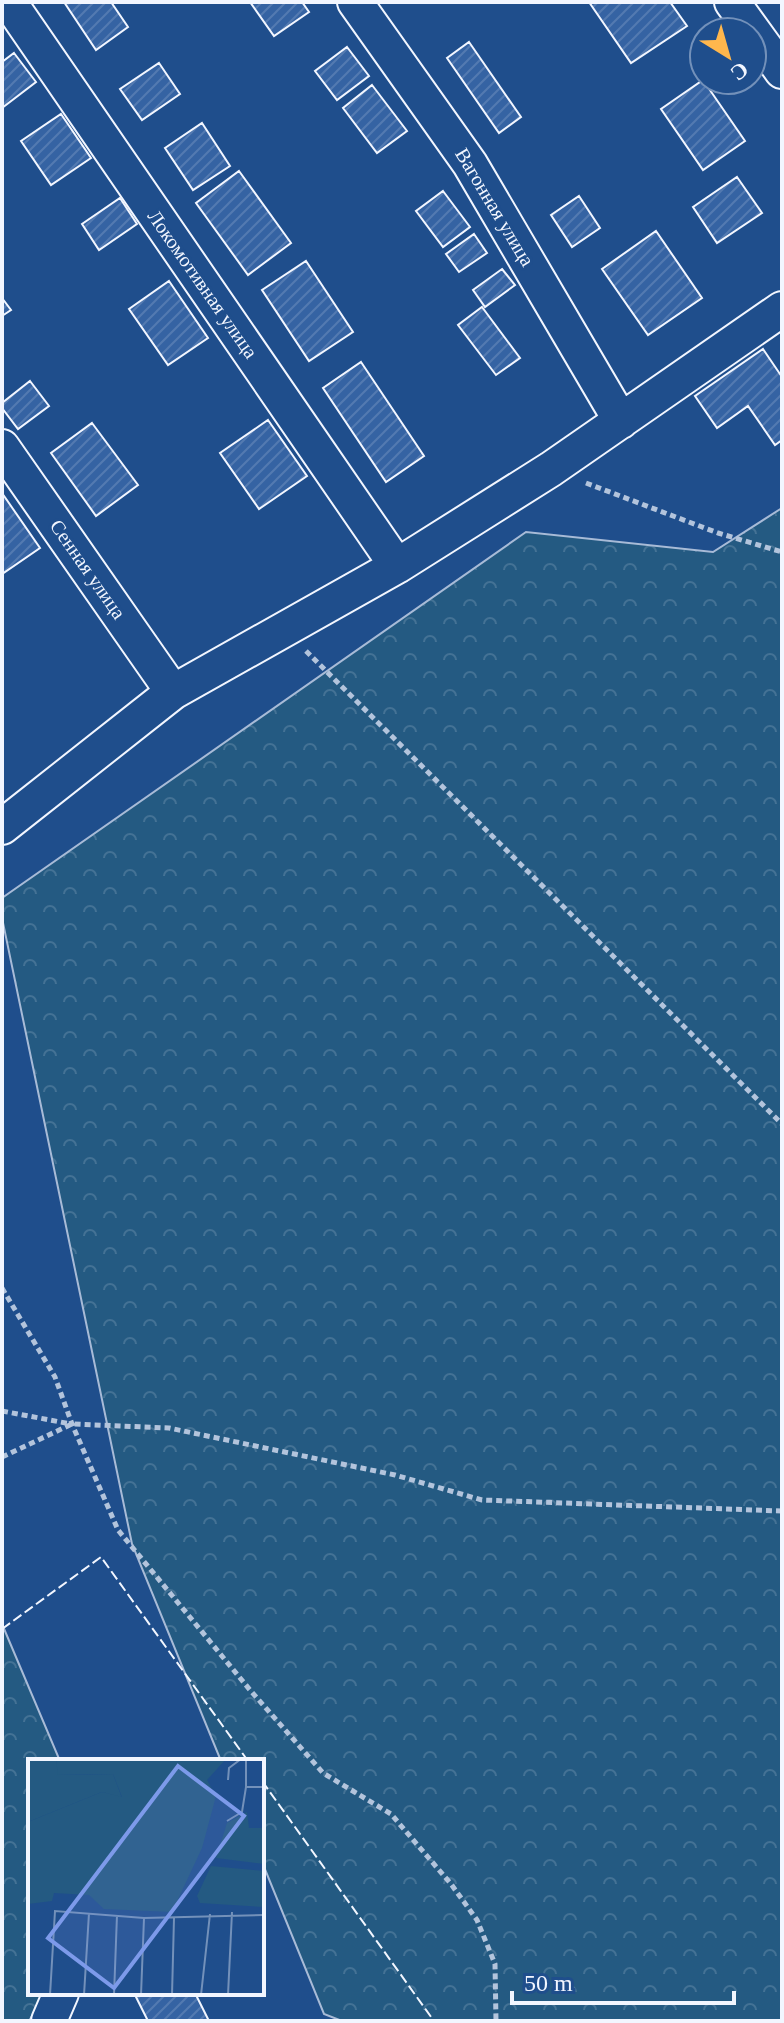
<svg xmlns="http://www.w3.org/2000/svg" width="784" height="2023" font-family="Georgia,serif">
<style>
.forest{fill:url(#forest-crowns);stroke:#a8bbd7;stroke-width:2}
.building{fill:url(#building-hatch);stroke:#f2f6ff;stroke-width:2}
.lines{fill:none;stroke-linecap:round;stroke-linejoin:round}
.minor-casing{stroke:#f2f6ff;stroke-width:38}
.path{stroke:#b3c4dc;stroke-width:5;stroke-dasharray:6 4;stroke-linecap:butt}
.minor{stroke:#1f4e8c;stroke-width:34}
.fence{stroke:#f2f6ff;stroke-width:2;stroke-dasharray:10 4;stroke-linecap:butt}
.labels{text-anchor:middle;stroke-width:6;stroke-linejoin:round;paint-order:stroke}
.street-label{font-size:20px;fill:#f2f6ff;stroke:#1f4e8c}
.inset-road{fill:none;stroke:#7391ba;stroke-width:2}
.view{fill:#7d9aea;fill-opacity:0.15;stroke:#7d9aea;stroke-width:4}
.inset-edge{fill:none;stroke:#f2f6ff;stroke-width:4}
</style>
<defs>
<pattern id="forest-crowns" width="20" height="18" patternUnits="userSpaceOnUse" patternTransform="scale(2)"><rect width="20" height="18" fill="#245a82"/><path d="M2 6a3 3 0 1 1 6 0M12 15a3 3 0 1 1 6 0" fill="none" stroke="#447295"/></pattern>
<pattern id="building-hatch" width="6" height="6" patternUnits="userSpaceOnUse" patternTransform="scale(2)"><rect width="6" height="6" fill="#3563a3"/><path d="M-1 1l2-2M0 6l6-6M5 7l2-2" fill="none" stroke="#537ab1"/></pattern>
</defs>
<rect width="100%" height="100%" fill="#1f4e8c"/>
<!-- forest -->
<path class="forest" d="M 782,508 L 782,2021 L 342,2021 L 324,2014 L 262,1862 L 262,1761 L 221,1761 L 132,1544 L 2,918 L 2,898 L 526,532 L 713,552 Z
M 2,1624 L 60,1761 L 30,1761 L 30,1993 L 46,1993 L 29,2021 L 2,2021 Z"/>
<!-- building -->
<path class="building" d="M 64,2 L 111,2 L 128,27 L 96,50 Z
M 250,2 L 302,2 L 309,12 L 274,36 Z
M 589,2 L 670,2 L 687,26 L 631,63 Z
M 469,42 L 521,117 L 499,133 L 447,58 Z
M 347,47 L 369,76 L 337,100 L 315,71 Z
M 14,53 L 36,82 L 2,108 L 2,62 Z
M 159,63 L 180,94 L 142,120 L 120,89 Z
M 703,80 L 745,141 L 703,170 L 661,109 Z
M 372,85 L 407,131 L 377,153 L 343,108 Z
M 61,114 L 91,158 L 51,185 L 21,141 Z
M 202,123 L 230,166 L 193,190 L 165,148 Z
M 239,171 L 291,243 L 248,275 L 196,203 Z
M 737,177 L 762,213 L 717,243 L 693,207 Z
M 443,191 L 470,227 L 443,247 L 416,211 Z
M 579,196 L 600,228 L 572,247 L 551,215 Z
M 120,198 L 137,224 L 99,250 L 82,224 Z
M 656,231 L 702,298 L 648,335 L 602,269 Z
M 474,234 L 487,253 L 459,272 L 446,254 Z
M 306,261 L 353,332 L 309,361 L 262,290 Z
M 502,269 L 515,285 L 485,307 L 473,290 Z
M 169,281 L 208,338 L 168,365 L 129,309 Z
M 2,298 L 11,310 L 2,316 Z
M 482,307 L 520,358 L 496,375 L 458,325 Z
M 763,349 L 782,377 L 782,440 L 775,445 L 748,406 L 717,428 L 695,396 Z
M 361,362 L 424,456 L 386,482 L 323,388 Z
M 30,381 L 49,406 L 18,429 L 2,408 L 2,403 Z
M 268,420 L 307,476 L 259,509 L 220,453 Z
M 92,423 L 138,485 L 96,516 L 51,453 Z
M 2,493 L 40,548 L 2,574 Z
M 134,1993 L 195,1993 L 209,2021 L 148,2021 Z"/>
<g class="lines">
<defs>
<path id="minor" d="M 9,2 L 397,566
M 355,2 L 470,164 L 621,421
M 732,2 L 782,71
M 2,447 L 173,692
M 2,827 L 173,692 L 397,566 L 551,469 L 782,309
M 49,2021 L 61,1993"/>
</defs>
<!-- minor casing -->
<use href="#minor" class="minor-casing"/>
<!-- path -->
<path class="path" d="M 586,483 L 718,533 L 782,552
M 306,651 L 782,1124
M 2,1288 L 55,1377 L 72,1424 L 118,1530 L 250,1690 L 323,1773 L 391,1814 L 451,1884 L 477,1920 L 495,1964 L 496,2021
M 2,1411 L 71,1424
M 2,1457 L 72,1424 L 169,1428 L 395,1475 L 482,1500 L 782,1511"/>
<!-- minor -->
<use href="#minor" class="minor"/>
<!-- fence -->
<path class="fence" d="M 2,1629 L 101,1557 L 248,1761
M 262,1781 L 434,2021"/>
</g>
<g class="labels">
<!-- street labels -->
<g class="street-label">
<text transform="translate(495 207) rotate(59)" y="7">Вагонная улица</text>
<text transform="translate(203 284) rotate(55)" y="7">Локомотивная улица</text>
<text transform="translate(88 569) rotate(55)" y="7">Сенная улица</text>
</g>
</g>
<!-- overview -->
<g transform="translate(28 1759)">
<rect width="236" height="236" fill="#1f4e8c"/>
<path d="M 0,0 L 28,0 L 31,16 L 85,15 L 94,39 L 74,33 L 0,63 Z" fill="#245a82"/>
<path d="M 28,0 L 198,0 L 179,21 L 188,37 L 174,89 L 144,153 L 76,150 L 61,136 L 26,134 L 24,142 L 0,145 L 0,63 L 74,33 L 94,38 L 85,15 L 30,16 ZM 219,53 L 221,69 L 236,69 L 236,105 L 188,99 L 199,64 ZM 183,107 L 236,112 L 236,148 L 172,144 L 169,137 Z" fill="#245a82"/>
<path class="inset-road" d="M 200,21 L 201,9 L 213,0M 218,28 L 218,0M 199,62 L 214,53 L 218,28 L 236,28M 22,236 L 27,152 L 116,159 L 236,156M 56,236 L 61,154M 86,236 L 89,156M 113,236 L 116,159M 144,236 L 146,159M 173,236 L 182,155M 200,236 L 204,153"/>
<path class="view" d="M 150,7 L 216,57 L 86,229 L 20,179 Z"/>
<rect width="236" height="236" class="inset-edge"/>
</g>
<!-- border -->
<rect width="784" height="2023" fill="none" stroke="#f2f6ff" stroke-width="8"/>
<!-- north arrow -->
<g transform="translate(728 56) rotate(143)"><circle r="38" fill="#1f4e8c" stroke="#7391ba" stroke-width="2"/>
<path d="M0-6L14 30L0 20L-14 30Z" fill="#ffb74d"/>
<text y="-12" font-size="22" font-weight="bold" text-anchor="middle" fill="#f2f6ff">С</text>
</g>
<!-- scale -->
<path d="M512 1991v12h222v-12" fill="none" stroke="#f2f6ff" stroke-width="4"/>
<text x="524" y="1991" font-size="24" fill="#f2f6ff" stroke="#1f4e8c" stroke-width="6" paint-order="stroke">50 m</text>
</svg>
